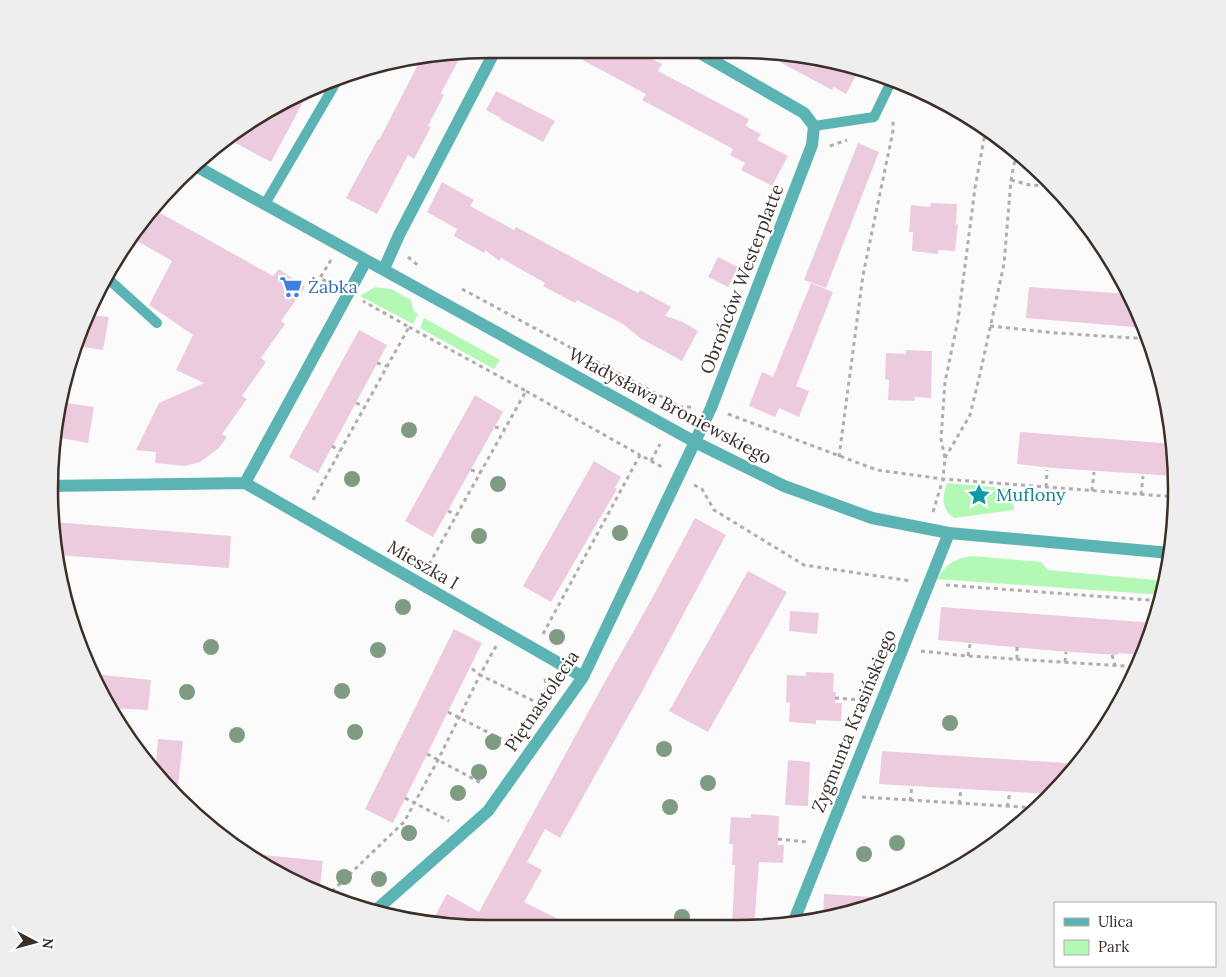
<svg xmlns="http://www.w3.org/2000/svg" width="1226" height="977" font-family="Lora,serif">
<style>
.green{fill:#b3f9b5}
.building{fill:#edcbde}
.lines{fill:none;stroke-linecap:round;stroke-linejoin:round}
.path{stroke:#b2adaa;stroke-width:3;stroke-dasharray:4 4;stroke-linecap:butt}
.service{stroke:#5bb4b3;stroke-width:10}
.minor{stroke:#5bb4b3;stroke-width:12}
.tertiary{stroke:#5bb4b3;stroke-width:12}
.tree{fill:#7f9c82}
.labels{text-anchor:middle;stroke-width:4.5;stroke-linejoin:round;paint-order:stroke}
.street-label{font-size:18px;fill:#3c2f28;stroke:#fff}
.shop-label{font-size:18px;fill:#366cbe;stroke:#fff;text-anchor:start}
.culture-label{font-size:18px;fill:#0d838f;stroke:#fff;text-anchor:start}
.rim{fill:none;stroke:#3c2f28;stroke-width:2.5}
</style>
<rect width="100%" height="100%" fill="#fbfbfb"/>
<!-- green -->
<path class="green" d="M 375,287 L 391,289 L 411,300 L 414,312 L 418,314 L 413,324 L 360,296 Z
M 424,318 L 500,360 L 494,369 L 420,328 Z
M 947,483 L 1004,488 L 1013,501 L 1014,510 L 954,518 C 941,509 942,497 947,483 Z
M 972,556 L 1041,562 L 1048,570 L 1166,581 L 1164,595 L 937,579 C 945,565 955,558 972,556 Z"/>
<!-- building -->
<path class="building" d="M 562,49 L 633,49 L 662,64 L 658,71 L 749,119 L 746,126 L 761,134 L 757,140 L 788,156 L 772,186 L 741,170 L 745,163 L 730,155 L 733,149 L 642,100 L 646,94 Z
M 767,50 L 860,68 L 846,94 L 834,87 L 832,90 L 765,54 Z
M 463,52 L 441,93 L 444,95 L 428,126 L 431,127 L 414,159 L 408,155 L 377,214 L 346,198 L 378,139 L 379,140 L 422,57 Z
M 309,91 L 271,162 L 228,139 L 269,108 Z
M 496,91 L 555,121 L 543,142 L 500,119 L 501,118 L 486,110 Z
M 858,143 L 879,152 L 826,288 L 804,280 Z
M 442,182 L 474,200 L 470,206 L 514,230 L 516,227 L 638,293 L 640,290 L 671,307 L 665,316 L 681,321 L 698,331 L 682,361 L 640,338 L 623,324 L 592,308 L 577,300 L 575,303 L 556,293 L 543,286 L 545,283 L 501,258 L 499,261 L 485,250 L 484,253 L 454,236 L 457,229 L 427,212 Z
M 931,203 L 957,204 L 956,225 L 958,224 L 955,251 L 938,250 L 938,254 L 912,251 L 913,232 L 909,232 L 911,205 L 930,207 Z
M 153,209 L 273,276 L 279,269 L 305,287 L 281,321 L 285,324 L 261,358 L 266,362 L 242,396 L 247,399 L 222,434 L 227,437 L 219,448 L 200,462 L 185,466 L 155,463 L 156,452 L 136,450 L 159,403 L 204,383 L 176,370 L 193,335 L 149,305 L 172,261 L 132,238 Z
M 718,257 L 738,267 L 728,287 L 708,277 Z
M 811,283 L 833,292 L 796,386 L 809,391 L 799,417 L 779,408 L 775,417 L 749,406 L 762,372 L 773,377 Z
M 1029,287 L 1130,294 L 1145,328 L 1026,318 Z
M 89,315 L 109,317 L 103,350 L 76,346 Z
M 359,330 L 387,345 L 318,473 L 289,457 Z
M 906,350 L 932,351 L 931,398 L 915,397 L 914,401 L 888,400 L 889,380 L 885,379 L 886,353 L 906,354 Z
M 475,395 L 503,412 L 433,537 L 405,521 Z
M 60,402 L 94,407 L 88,443 L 55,437 Z
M 1020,432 L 1174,444 L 1175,476 L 1052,468 L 1017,464 Z
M 594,461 L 621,477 L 615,488 L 617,489 L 551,602 L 523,586 Z
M 695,518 L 726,535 L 639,697 L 560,838 L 545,829 L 527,862 L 542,870 L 524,902 L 576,928 L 488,928 L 431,923 L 447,894 L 479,912 L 602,687 L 650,602 Z
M 53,522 L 231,536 L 229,568 L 57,555 Z
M 748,571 L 787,592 L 708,732 L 669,711 Z
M 941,607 L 1155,623 L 1143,655 L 1118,653 L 1118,655 L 1057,651 L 938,640 Z
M 790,611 L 819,613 L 817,634 L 789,631 Z
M 454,629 L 482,643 L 393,823 L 365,809 Z
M 806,672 L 834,673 L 833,692 L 836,692 L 835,703 L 842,703 L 841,721 L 816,720 L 816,724 L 789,722 L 790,703 L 786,702 L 787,675 L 806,676 Z
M 93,674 L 151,680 L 148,710 L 107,708 Z
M 158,739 L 183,741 L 177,796 L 155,774 Z
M 882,751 L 1080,764 L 1051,794 L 912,786 L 879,784 Z
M 788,760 L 810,762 L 808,806 L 785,805 Z
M 751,814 L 779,816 L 778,845 L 784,845 L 783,863 L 759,862 L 754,927 L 732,927 L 735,865 L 732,865 L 733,844 L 729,844 L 731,817 L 751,818 Z
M 243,853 L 323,861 L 319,894 L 244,854 Z
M 824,894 L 889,898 L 852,913 L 823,918 Z"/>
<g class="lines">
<!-- path -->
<path class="path" d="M 830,146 L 847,140
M 1011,180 L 1030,185 L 1050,186
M 408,257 L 419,266
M 331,260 L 320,278 L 333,285
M 462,289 L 679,406
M 990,326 L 1056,333 L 1150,339
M 409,327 L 526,391 L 427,568
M 377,363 L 387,366
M 526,391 L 640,455
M 356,403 L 365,407
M 679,407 L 691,407
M 728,414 L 877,470 L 943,479 L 1176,497
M 495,427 L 504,429
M 332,446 L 340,451
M 839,457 L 863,275 L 893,131 L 893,119
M 945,458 L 970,415 L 980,374 L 1004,264 L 1011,180 L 1017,150
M 651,461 L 660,444
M 471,470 L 481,473
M 694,485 L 702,489 L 714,510 L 804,565 L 911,581
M 1046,487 L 1047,470
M 1092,491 L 1094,472
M 1141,495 L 1143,476
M 313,500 L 409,327 L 363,301
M 448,511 L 457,515
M 933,512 L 943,479 L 945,458 L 941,439 L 945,382 L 958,320 L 975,188 L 986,128
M 946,585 L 1162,601
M 543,634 L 640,455 L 662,467
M 496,646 L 480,675 L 538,703 L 546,688 L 545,676
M 1017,647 L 1017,659
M 921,651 L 968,656 L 1138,667
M 1112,655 L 1115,665
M 968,656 L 970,644
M 1065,662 L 1066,652
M 835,698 L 862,700
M 448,712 L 511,744
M 526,722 L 538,703
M 427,754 L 483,784
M 862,797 L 1037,808
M 405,798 L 449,821
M 910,801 L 912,786
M 959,804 L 961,789
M 1007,807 L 1010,792
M 778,839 L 807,842
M 326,897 L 404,822 L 438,760 L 480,675 L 470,667"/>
<!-- service -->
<path class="service" d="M 814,126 L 874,117 L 893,78
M 265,204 L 338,79
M 105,276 L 157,323"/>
<!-- minor -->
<path class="minor" d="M 384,269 L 399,235 L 496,49
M 245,483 L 366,261
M 49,486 L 245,483 L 583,677
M 375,911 L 488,811 L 583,677 L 711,408 L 812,145 L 814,126 L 804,113 L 693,49
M 793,923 L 949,533"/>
<!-- tertiary -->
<path class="tertiary" d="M 194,165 L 695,442 L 784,486 L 872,518 L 949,533 L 1170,553"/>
</g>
<!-- trees -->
<g class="tree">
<circle cx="409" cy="430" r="8"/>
<circle cx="352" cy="479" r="8"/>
<circle cx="498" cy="484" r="8"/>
<circle cx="620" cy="533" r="8"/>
<circle cx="479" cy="536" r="8"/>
<circle cx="403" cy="607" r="8"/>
<circle cx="557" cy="637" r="8"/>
<circle cx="211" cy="647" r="8"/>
<circle cx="378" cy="650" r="8"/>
<circle cx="342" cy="691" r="8"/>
<circle cx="187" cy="692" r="8"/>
<circle cx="950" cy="723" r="8"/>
<circle cx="355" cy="732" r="8"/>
<circle cx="237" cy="735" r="8"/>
<circle cx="493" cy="742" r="8"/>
<circle cx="664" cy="749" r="8"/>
<circle cx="479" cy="772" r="8"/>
<circle cx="708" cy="783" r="8"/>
<circle cx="458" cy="793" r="8"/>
<circle cx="670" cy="807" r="8"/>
<circle cx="409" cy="833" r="8"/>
<circle cx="897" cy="843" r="8"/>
<circle cx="864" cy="854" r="8"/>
<circle cx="344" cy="877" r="8"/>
<circle cx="379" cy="879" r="8"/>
<circle cx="682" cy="917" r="8"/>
</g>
<!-- icons -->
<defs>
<symbol id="supermarket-bare" viewBox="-9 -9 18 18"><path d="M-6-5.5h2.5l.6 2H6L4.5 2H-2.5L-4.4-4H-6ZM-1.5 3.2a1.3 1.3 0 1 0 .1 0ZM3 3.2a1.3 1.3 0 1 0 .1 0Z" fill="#3f7fe0" stroke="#fff" stroke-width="2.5" paint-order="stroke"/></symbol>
<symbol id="sight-bare" viewBox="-9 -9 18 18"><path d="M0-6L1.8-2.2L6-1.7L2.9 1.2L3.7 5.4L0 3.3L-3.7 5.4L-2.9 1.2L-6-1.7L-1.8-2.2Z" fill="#0f9aa8" stroke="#fff" stroke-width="2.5" paint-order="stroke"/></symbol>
</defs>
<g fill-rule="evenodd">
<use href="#supermarket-bare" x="275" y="271" width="32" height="32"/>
<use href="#sight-bare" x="963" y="479" width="32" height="32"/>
</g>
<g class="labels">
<!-- street labels -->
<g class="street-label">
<text transform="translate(742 279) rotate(-69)" y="6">Obrońców Westerplatte</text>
<text transform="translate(670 406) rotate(28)" y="6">Władysława Broniewskiego</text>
<text transform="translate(423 565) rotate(30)" y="6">Mieszka I</text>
<text transform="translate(542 701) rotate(-56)" y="6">Piętnastolecia</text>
<text transform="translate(854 721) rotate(-68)" y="6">Zygmunta Krasińskiego</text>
</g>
<!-- shop labels -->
<g class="shop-label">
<text x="308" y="293">Żabka</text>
</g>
<!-- culture labels -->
<g class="culture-label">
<text x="996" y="501">Muflony</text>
</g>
</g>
<!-- crop -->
<path d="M0 0H1226V977H0ZM489 58H737A431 431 0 0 1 1168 489V489A431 431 0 0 1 737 920H489A431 431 0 0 1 58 489V489A431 431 0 0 1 489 58Z" fill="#efeeee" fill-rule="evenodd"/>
<path class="rim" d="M489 58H737A431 431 0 0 1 1168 489V489A431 431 0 0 1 737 920H489A431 431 0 0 1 58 489V489A431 431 0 0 1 489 58Z"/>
<!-- legend -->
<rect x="1054" y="902" width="162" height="65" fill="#ffffff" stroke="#b1aca9"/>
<rect x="1064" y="918" width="25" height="8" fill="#5bb4b3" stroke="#b1aca9"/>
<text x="1098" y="927" font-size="15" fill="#3c2f28">Ulica</text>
<rect x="1064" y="940" width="25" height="15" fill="#b3f9b5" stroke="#b1aca9"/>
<text x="1098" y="952" font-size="15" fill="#3c2f28">Park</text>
<!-- north arrow -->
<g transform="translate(35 942) rotate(96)" stroke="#ffffff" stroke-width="4" paint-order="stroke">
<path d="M0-4L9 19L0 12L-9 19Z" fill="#3c2f28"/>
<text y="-8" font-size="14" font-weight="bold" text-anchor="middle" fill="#3c2f28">N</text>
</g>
</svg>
